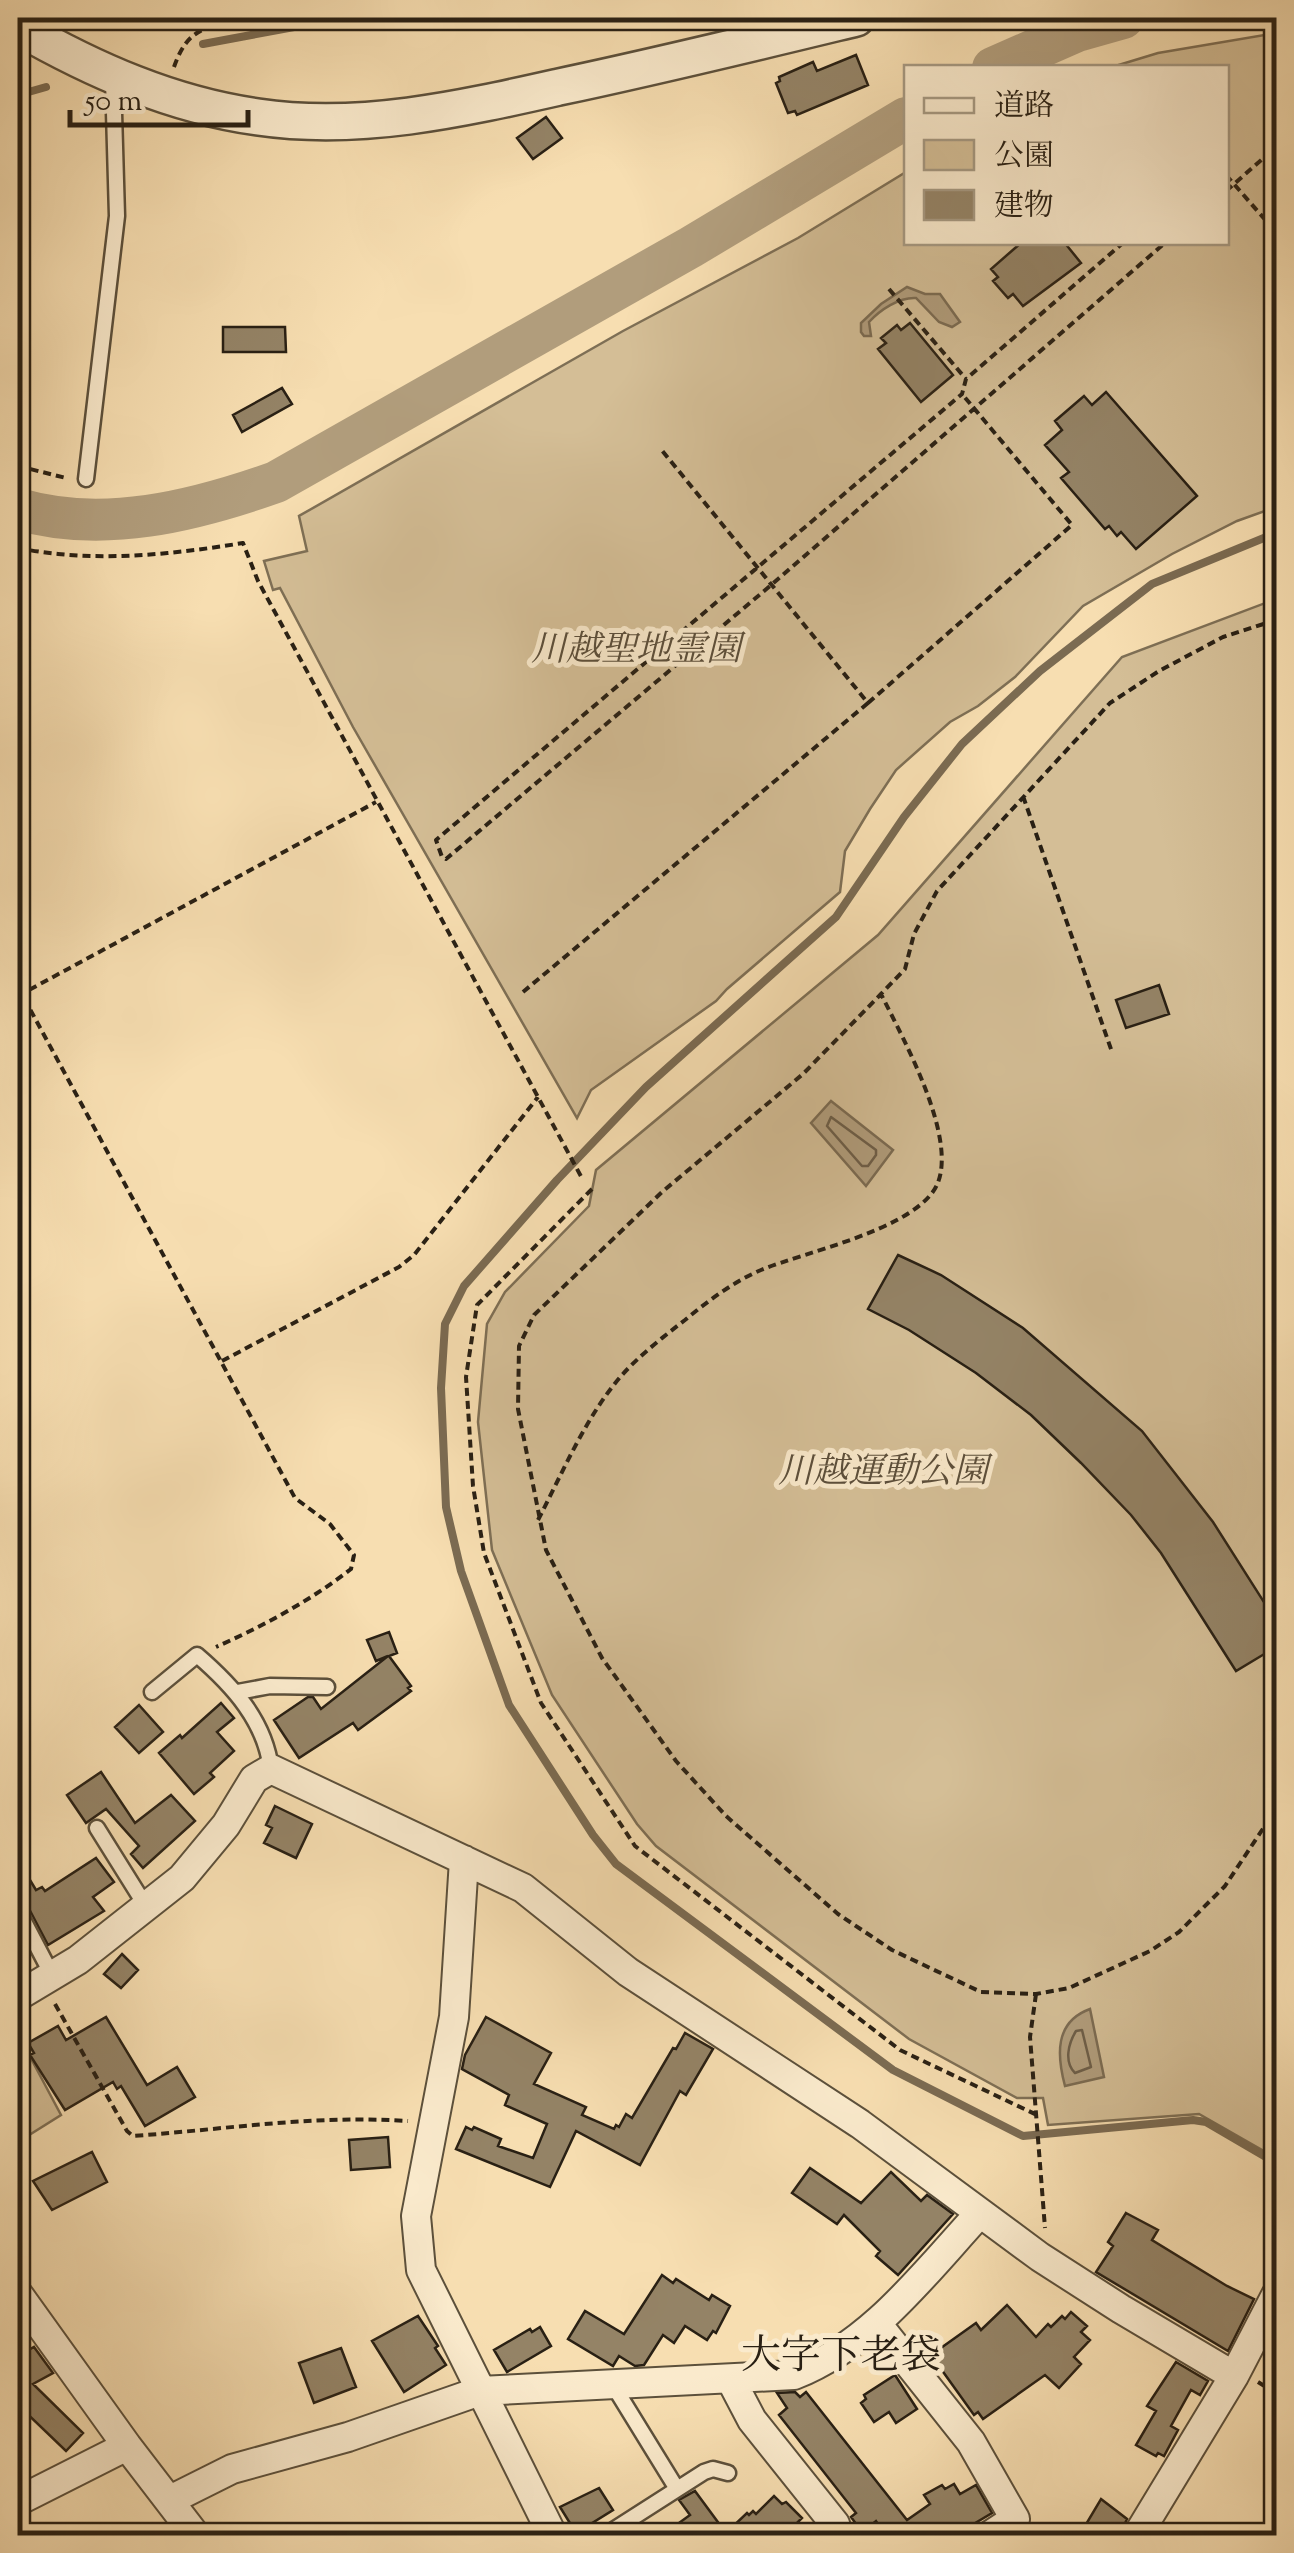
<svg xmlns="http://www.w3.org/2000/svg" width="1294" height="2553" font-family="'Sorts Mill Goudy','Noto Serif JP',serif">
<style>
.green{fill:#d4be96;stroke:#7e6f55;stroke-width:2.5}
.water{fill:#b19d7c;stroke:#7b6b52;stroke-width:2.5}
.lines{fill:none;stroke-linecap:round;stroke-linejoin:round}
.shore{stroke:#6d5e48;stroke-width:2.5}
.stream{stroke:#7b6b52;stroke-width:8}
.river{stroke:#b19d7c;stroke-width:42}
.building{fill:#948366;stroke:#292014;stroke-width:2.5}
.service-casing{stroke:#5c503b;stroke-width:19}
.minor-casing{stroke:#5c503b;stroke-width:32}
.tertiary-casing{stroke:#5c503b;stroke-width:40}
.path{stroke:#292014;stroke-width:4;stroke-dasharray:8 5;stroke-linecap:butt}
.service{stroke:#faeacc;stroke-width:14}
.minor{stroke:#faeacc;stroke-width:28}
.tertiary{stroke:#faeacc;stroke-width:35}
.labels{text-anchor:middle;stroke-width:10;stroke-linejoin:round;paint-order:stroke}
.park-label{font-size:35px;font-style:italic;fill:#5c4f3b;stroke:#faeacc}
.quarter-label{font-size:40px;fill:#292014;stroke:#faeacc}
</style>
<rect width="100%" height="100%" fill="#f7deb1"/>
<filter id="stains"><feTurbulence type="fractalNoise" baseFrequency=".002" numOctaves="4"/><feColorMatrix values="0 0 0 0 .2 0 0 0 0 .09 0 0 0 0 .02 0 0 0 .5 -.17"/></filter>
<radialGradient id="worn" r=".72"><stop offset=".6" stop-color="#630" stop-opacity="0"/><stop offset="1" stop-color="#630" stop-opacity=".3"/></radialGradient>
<!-- green -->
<path class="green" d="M 1276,33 L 1276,507 L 1237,521 L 1172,554 L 1083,606 L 1015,677 L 978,706 L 950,722 L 896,770 L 870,809 L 845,851 L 840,892 L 727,989 L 716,1001 L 591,1090 L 577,1118 L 353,727 L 280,588 L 273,590 L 264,561 L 307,551 L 299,516 L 623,331 L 798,238 L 906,172 L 906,242 L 1226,242 L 1226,68 L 1112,67 L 1158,53 Z
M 1276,599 L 1276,2158 L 1199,2114 L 1048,2125 L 1043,2098 L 1017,2098 L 909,2039 L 656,1846 L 637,1824 L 552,1695 L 492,1550 L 478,1422 L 487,1324 L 505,1292 L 589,1206 L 596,1170 L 878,935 L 1122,657 Z
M 18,2034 L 61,2115 L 18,2142 Z"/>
<!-- water -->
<path class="water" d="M 907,287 L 925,294 L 940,294 L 960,322 L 952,327 L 939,322 L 916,298 C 899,297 880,310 869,322 L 871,336 L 864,336 L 861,332 L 861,323 L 881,304 Z
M 831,1101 L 893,1150 L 866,1186 L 811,1123 Z
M 1090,2009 L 1104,2077 L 1065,2086 C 1057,2056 1054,2022 1090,2009 Z"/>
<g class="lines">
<!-- shore -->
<path class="shore" d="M 831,1117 L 876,1150 L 876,1155 L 868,1166 L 862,1166 L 827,1126 Z
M 1082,2030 L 1091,2067 L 1075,2073 C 1064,2062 1068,2044 1076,2031 Z"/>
<!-- stream -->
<path class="stream" d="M 203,44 L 343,18
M 18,95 L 46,87
M 1276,533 L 1152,584 L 1040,671 L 962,744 L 904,817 L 836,917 L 646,1087 L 557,1180 L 464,1286 L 445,1324 L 441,1388 L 446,1507 L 461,1571 L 509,1705 L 593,1835 L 616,1864 L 893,2070 L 1023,2136 L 1193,2120 L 1206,2122 L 1276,2163"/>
<!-- river -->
<path class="river" d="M 993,68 L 1077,31 L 1123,18
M 18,509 C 103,534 194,511 276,482 L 691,247 L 906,118"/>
</g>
<!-- building -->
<path class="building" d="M 856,55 L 868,85 L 797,115 L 795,111 L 788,113 L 776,83 L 780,81 L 779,77 L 813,62 L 817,71 Z
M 546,117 L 562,138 L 533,159 L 517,138 Z
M 1022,242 L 1064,242 L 1081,263 L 1023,306 L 1013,294 L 1008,298 L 993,281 L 998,277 L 991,269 Z
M 910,323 L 953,375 L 921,402 L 878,349 L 886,343 L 881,338 L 897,325 L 901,330 Z
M 223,327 L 285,327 L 286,352 L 223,352 Z
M 282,388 L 292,404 L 242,432 L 233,415 Z
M 1106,392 L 1197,496 L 1136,549 L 1121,532 L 1117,536 L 1109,526 L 1105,529 L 1061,478 L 1069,472 L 1045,445 L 1062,430 L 1055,421 L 1084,396 L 1092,405 Z
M 1159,985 L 1169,1014 L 1126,1028 L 1116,1000 Z
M 898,1255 L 941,1275 L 1023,1328 L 1142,1431 L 1213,1522 L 1276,1621 L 1276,1647 L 1236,1671 L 1161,1553 L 1131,1515 L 1081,1463 L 1031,1415 L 976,1373 L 909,1330 L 868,1309 Z
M 389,1632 L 397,1653 L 389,1656 L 411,1686 L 408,1688 L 411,1691 L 358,1730 L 353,1723 L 299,1758 L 274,1720 L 308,1697 L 313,1697 L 321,1709 L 388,1656 L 376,1661 L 367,1640 Z
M 221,1703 L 234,1718 L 217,1732 L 234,1751 L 210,1773 L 214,1777 L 194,1794 L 159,1753 L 180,1735 L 182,1738 Z
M 139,1705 L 163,1732 L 139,1753 L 115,1727 Z
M 101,1772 L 135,1823 L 171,1795 L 195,1821 L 143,1868 L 131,1854 L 139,1846 L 106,1809 L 86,1823 L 67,1795 Z
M 275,1806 L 312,1824 L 296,1858 L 264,1843 L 272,1828 L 266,1825 Z
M 96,1858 L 114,1882 L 93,1897 L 104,1911 L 48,1945 L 27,1905 L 18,1897 L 18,1860 L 36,1890 L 42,1887 L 45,1891 Z
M 122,1954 L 138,1970 L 121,1988 L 104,1974 Z
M 106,2017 L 147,2085 L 177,2067 L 195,2097 L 145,2126 L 121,2086 L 117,2089 L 113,2082 L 65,2110 L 30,2055 L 34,2053 L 28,2043 L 58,2026 L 66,2040 Z
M 486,2017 L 551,2053 L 534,2084 L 586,2107 L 582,2115 L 614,2129 L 616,2125 L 619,2127 L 626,2114 L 632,2118 L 673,2048 L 676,2049 L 685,2033 L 713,2049 L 686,2095 L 680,2091 L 640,2165 L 576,2131 L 550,2187 L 456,2149 L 466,2127 L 472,2130 L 474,2127 L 501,2139 L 498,2146 L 533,2158 L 547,2124 L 505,2105 L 509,2095 L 462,2069 L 465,2055 Z
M 388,2137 L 390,2167 L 351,2170 L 349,2140 Z
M 92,2152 L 107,2182 L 52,2210 L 33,2181 Z
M 810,2168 L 861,2203 L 891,2172 L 921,2201 L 927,2195 L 953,2214 L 898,2275 L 876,2256 L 880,2251 L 844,2215 L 837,2224 L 792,2193 Z
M 1126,2213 L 1158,2230 L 1152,2240 L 1227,2286 L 1254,2299 L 1228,2351 L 1096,2272 L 1113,2246 L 1108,2242 Z
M 662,2275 L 673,2283 L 676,2279 L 709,2300 L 712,2295 L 730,2306 L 716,2333 L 713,2331 L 707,2340 L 685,2326 L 674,2343 L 663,2335 L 644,2365 L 635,2366 L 619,2356 L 613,2366 L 568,2339 L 585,2311 L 624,2334 Z
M 1007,2305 L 1036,2337 L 1048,2324 L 1051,2327 L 1062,2316 L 1065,2319 L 1071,2312 L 1087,2326 L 1081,2332 L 1090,2340 L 1074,2357 L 1081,2364 L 1059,2388 L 1045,2375 L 983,2419 L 978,2412 L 974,2415 L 931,2355 L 976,2323 L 981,2330 Z
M 418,2316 L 438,2346 L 435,2348 L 446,2365 L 404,2392 L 372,2341 Z
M 540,2327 L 551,2346 L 507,2372 L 494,2350 L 530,2329 L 532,2332 Z
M 34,2347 L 53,2373 L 33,2384 L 83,2433 L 66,2451 L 18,2405 L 18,2356 Z
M 341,2348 L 356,2387 L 314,2403 L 299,2363 Z
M 1176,2362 L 1208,2381 L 1200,2395 L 1191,2390 L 1171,2426 L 1178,2430 L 1164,2456 L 1158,2453 L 1156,2456 L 1136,2445 L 1156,2411 L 1147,2406 Z
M 895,2375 L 917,2409 L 896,2423 L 889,2412 L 874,2422 L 861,2403 L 866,2399 L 864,2395 Z
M 795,2392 L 800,2397 L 806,2392 L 907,2520 L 930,2504 L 924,2495 L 942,2485 L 945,2489 L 954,2484 L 960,2494 L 976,2485 L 992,2513 L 960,2532 L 957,2527 L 944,2536 L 886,2536 L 876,2521 L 862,2532 L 851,2517 L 856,2513 L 779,2415 L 787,2408 L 777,2393 Z
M 599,2488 L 613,2510 L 576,2533 L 560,2507 Z
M 695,2491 L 726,2533 L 747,2513 L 749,2515 L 753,2511 L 756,2514 L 774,2496 L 782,2504 L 786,2502 L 802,2518 L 784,2536 L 661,2536 L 690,2515 L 679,2500 Z
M 1101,2499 L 1127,2519 L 1119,2536 L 1079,2536 Z"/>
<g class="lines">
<defs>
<path id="service" d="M 86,479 L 117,216 L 113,78
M 152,1692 L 197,1655 C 233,1686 265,1721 271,1769
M 238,1692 L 270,1686 L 327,1687
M 97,1828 L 147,1908
M 18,1910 L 52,1975
M 613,2385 L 677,2489
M 604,2536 L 704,2472 L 713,2469 L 728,2473"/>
<path id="minor" d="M 464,1860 L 454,2017 L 416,2216 L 421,2270 L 553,2536
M 18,1996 L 78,1960 L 182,1878 L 226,1825 L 254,1779 L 271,1769 L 523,1888 L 628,1972 L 860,2124 L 1040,2257 L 1121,2309 L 1234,2376
M 18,2294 L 127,2446 L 196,2536
M 878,2325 L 971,2442 L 1015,2519 L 989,2536
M 731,2380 L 752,2420 L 835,2524 L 839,2536
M 170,2500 L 232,2469 L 348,2437 L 480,2391 L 794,2375 C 872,2344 923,2275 979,2214
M 18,2501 L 127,2446
M 1137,2536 L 1234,2376 L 1276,2295"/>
<path id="tertiary" d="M 18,27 C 93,70 172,105 258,117 C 360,132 461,109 559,87 C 659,66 757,42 856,18"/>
</defs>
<!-- service casing -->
<use href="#service" class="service-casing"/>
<!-- minor casing -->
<use href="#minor" class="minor-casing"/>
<!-- tertiary casing -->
<use href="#tertiary" class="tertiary-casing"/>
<!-- path -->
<path class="path" d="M 174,67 C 187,30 202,29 237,18
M 1226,175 L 1276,232
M 1226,191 L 1276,147
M 1124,242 L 966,379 L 962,394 L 436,840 L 442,857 L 446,859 L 770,586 L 1166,242
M 889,289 L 966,379
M 18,466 L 66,478
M 18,548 C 92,563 169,555 243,543 L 258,581 L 583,1180
M 1276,620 L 1223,637 L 1159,671 L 1110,703 L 937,891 L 914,934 L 905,969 L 881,994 L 803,1074 L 662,1192 L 534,1315 L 519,1346 L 518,1409 L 546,1550 L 602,1658 L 676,1761 L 726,1816 L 838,1914 L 892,1950 L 981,1992 L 1036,1994 L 1069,1988 L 1150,1951 L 1179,1932 L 1225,1886 L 1276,1809
M 868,703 L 1072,525 L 962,394
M 1023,796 L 1112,1052
M 18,987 L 295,1498 L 330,1524 L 354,1555 L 351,1569 C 310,1601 263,1626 216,1647
M 523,992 L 868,703 L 660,448
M 18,996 L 376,802
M 592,1189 L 477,1305 L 466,1377 L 473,1486 L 484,1553 L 541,1703 L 635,1846 L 900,2050 L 1037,2115
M 222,1361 L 399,1267 L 414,1255 L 538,1097
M 538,1520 C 563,1472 586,1416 622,1375 C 640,1355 663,1337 685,1320 C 708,1301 733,1282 761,1270 C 808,1251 902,1232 932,1193 C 966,1150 902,1037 881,994
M 1036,1994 L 1030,2037 L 1045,2228
M 55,2004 L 127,2131 L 133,2136 C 229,2129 312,2115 408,2121
M 1258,2382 L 1276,2393"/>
<!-- service -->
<use href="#service" class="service"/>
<!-- minor -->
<use href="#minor" class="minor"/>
<!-- tertiary -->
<use href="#tertiary" class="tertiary"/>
</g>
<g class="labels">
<!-- park labels -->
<g class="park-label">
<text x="636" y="660">川越聖地霊園</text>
<text x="883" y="1482">川越運動公園</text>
</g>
<!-- quarter labels -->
<g class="quarter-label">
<text x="841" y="2368">大字下老袋</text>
</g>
</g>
<!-- margin -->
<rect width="1294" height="2553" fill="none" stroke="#f7deb1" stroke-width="60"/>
<rect x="20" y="20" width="1254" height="2513" fill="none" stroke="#292014" stroke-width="5"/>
<rect x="30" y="30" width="1234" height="2493" fill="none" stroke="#292014" stroke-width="2.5"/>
<!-- legend -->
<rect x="904" y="65" width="325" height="180" fill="#faeacc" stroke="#a69982" stroke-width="2.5"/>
<rect x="924" y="98" width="50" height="15" fill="#faeacc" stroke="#a69982" stroke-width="2.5"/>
<text x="994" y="115" font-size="30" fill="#292014">道路</text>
<rect x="924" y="140" width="50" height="30" fill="#d4be96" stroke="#a69982" stroke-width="2.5"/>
<text x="994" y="165" font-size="30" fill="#292014">公園</text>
<rect x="924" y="190" width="50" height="30" fill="#948366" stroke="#a69982" stroke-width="2.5"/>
<text x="994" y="215" font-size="30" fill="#292014">建物</text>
<!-- scale -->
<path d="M70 110v15h178v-15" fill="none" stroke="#292014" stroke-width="5"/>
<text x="85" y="110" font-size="30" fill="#292014" stroke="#faeacc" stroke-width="8" paint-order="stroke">50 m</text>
<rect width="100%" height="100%" filter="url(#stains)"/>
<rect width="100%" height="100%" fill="url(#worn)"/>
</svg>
